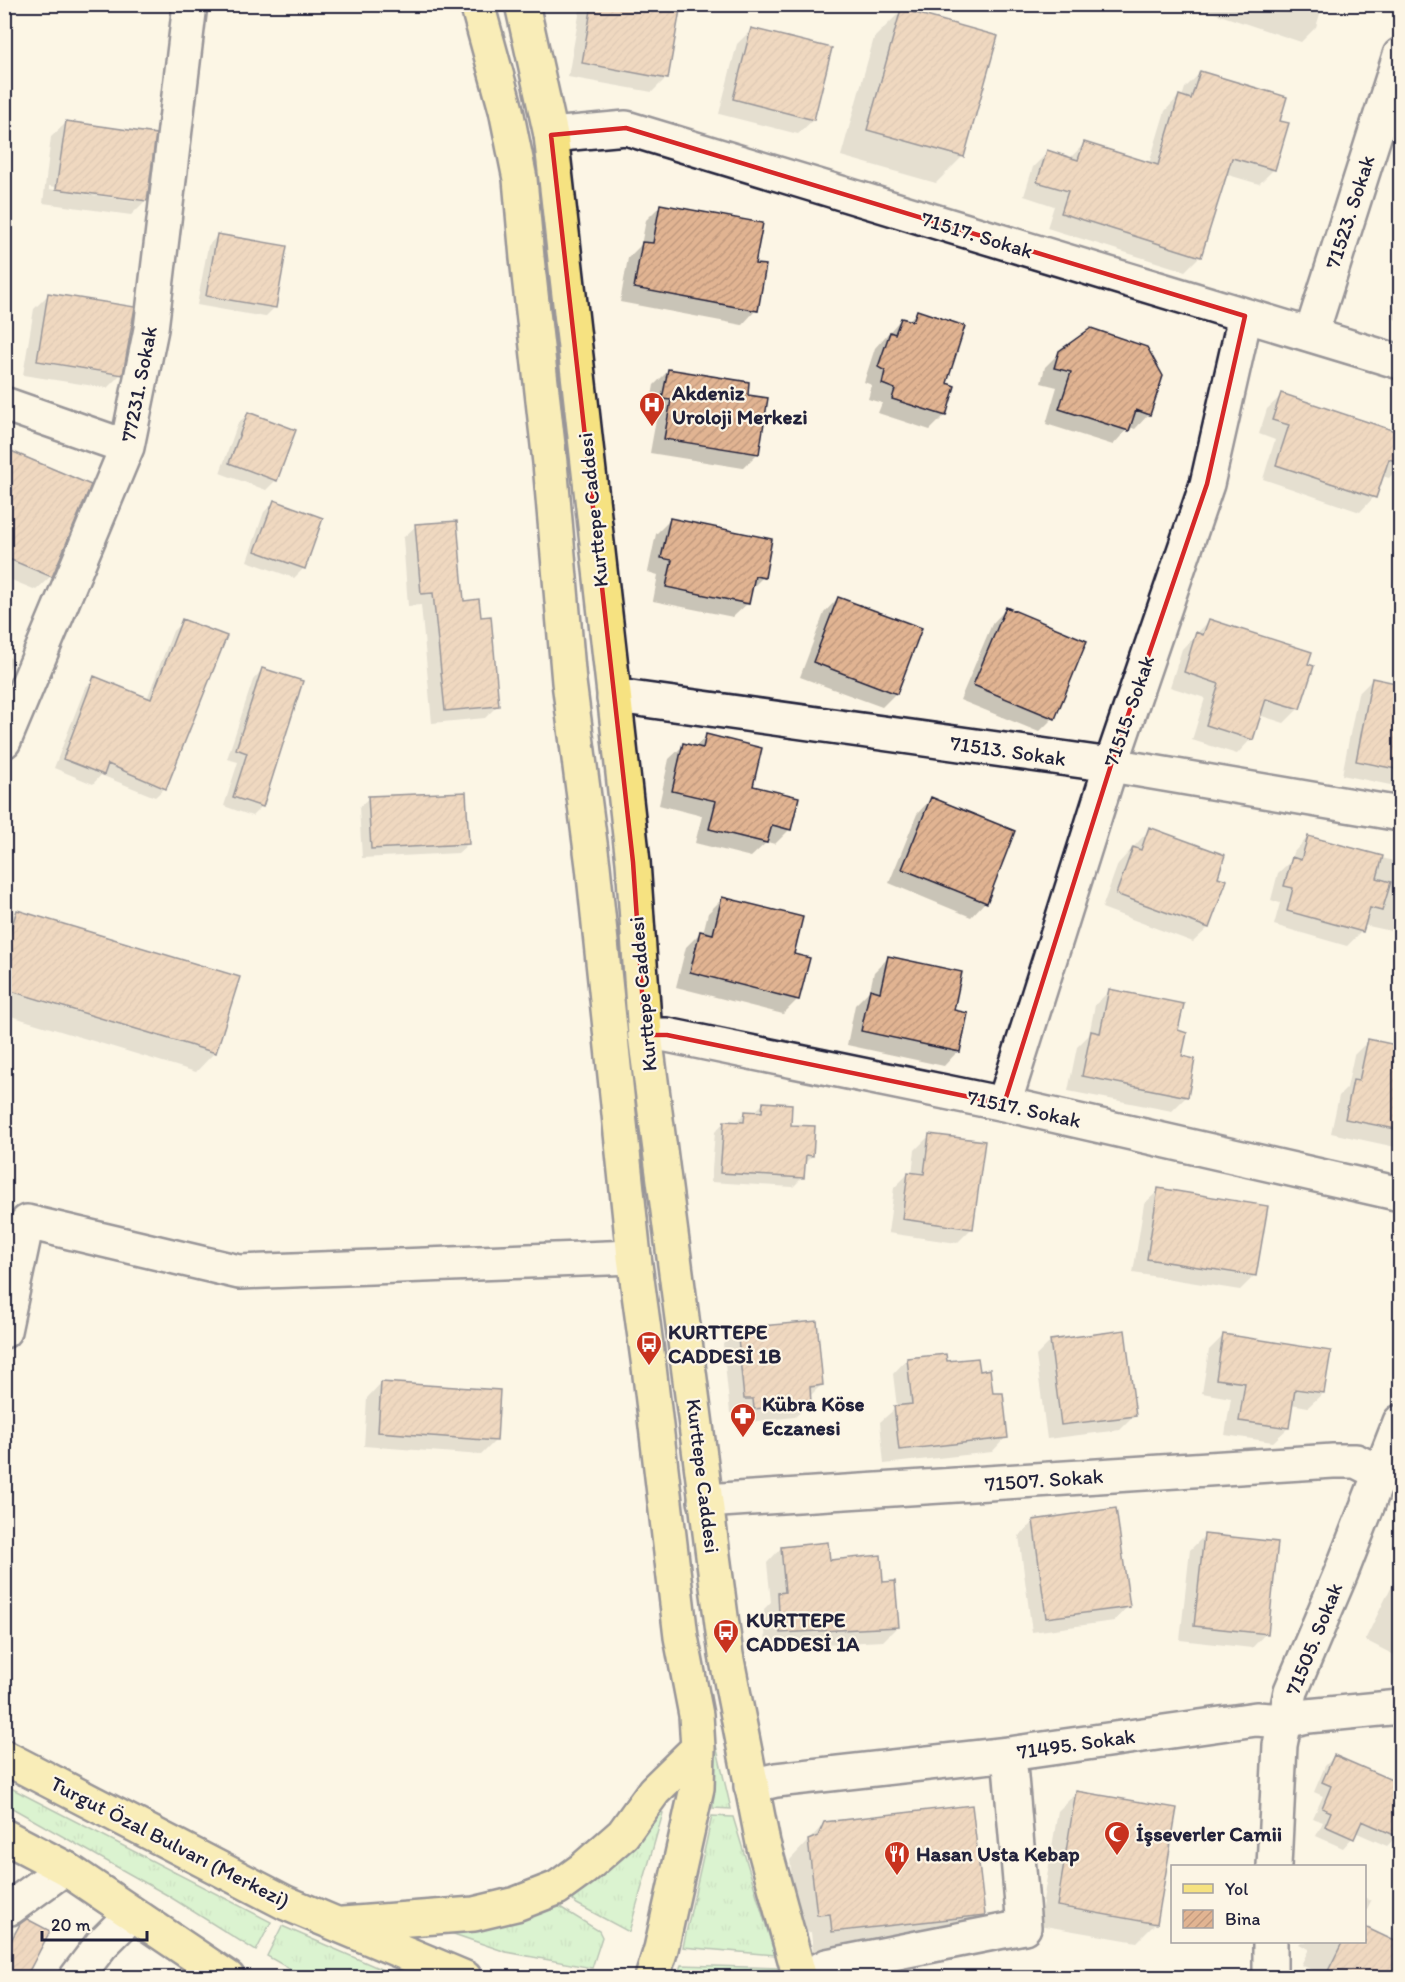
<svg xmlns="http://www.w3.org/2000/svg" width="1405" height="1982" font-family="Itim,sans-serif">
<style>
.grass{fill:url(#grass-tufts);stroke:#6a8878;stroke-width:1.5}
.shadow{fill:#0003;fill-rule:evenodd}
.building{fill:url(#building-hatch);stroke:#22223b;stroke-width:1.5}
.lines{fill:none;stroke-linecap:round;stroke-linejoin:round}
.minor-casing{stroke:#22223b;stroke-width:38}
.major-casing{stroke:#22223b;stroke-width:38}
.minor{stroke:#fcf5e5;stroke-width:33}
.major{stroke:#f6e281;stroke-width:33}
.marked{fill:none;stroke:#d62828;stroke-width:4.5;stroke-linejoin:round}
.labels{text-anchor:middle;stroke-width:4.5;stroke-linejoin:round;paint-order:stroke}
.street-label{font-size:21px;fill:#22223b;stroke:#fcf5e5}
.poi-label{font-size:21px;font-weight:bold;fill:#22223b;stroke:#fcf5e5;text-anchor:start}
</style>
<defs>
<pattern id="grass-tufts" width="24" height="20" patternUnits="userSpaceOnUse" patternTransform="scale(1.5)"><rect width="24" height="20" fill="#b3efb5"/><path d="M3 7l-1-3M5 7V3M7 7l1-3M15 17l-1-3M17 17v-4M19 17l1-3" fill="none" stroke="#9acd9d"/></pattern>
<pattern id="building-hatch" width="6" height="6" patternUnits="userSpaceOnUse" patternTransform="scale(1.5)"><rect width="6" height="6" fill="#e1b492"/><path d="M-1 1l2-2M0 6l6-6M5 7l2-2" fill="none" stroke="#c19a7f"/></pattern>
</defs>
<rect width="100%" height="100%" fill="#fcf5e5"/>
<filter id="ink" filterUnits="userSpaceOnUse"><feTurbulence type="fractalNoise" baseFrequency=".0167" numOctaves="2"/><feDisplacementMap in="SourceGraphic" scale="12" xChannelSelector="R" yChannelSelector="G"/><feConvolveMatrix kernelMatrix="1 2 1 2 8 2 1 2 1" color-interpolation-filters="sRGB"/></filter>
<g filter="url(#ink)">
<!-- grass -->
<path class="grass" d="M 716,1745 L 731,1809 L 713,1808 Z
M 5,1785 L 271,1922 L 256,1951 L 167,1895 L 5,1804 Z
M 658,1811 L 663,1813 L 629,1932 L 577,1904 L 568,1897 Z
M 712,1816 L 733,1817 L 775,1955 L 683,1947 Z
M 555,1904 L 599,1931 L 602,1937 L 592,1968 L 506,1952 L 445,1931 Z
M 282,1926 L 399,1977 L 304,1977 L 267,1956 Z
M 681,1965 L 779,1968 L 783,1977 L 676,1978 Z"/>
<!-- shadow -->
<path class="shadow" d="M 581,4 L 679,4 L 666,78 L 652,92 L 568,77 Z
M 1187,4 L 1323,4 L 1316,27 L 1301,42 Z
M 901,11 L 963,156 L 936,183 L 841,156 L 874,38 Z
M 752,29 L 813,120 L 798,134 L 719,114 L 737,44 Z
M 1200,73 L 1278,122 L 1273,170 L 1259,184 L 1225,174 L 1200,256 L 1185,271 L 1047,228 L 1054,206 L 1024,196 L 1033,167 L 1048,152 L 1069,159 L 1084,144 L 1149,164 L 1165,111 L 1179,96 L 1182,97 L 1185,88 Z
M 66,123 L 146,200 L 131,215 L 43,203 L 51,137 ZM 49,186 L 136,198 L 136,201 L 49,189 Z
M 660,206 L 753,266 L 756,310 L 742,325 L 620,302 L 628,258 L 641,245 L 646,220 Z
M 217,236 L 275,307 L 265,317 L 197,305 L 208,246 Z
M 1400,287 L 1400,321 L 1391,318 Z
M 48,295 L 121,374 L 107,388 L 23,375 L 34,309 Z
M 917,312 L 945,384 L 953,387 L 944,416 L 930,430 L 878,413 L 882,403 L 868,399 L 872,385 L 864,382 L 875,348 L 901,319 L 908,321 Z
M 1060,352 L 1149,414 L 1135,429 L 1129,427 L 1113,445 L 1046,424 L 1057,387 L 1041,383 L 1045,367 Z
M 668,371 L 758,453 L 743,468 L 650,453 L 657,414 L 649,413 L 654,385 Z
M 1282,395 L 1400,435 L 1400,466 L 1389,478 L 1382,476 L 1374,497 L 1360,512 L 1263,479 L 1275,440 L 1259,434 L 1267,409 Z
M 248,414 L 276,480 L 266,490 L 220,473 L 238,423 Z
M 4,450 L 51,576 L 36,590 L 4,577 Z
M 274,502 L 304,568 L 294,578 L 247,561 L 264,512 Z
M 670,520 L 763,577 L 750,590 L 748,603 L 733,617 L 653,601 L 658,575 L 648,572 L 656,534 Z
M 416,526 L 463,602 L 498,705 L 485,718 L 432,723 L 421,605 L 408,606 L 403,538 Z
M 838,598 L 896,693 L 882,707 L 800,677 L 824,613 Z
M 1006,609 L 1053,718 L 1039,732 L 960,700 L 992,624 Z
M 183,621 L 165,788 L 155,797 L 101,775 L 93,784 L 54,768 L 85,688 L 95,678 L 147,699 L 173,631 Z
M 1209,621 L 1299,708 L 1284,723 L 1259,715 L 1251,739 L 1237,754 L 1192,740 L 1205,698 L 1170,687 L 1182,649 Z
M 4,655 L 13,659 L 4,681 Z
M 262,670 L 262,806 L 252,816 L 224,806 L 238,762 L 227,759 L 253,680 Z
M 1372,680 L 1400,685 L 1400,787 L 1342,775 L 1358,694 Z
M 706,736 L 790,829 L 775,844 L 767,842 L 751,857 L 695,843 L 702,816 L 659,805 L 669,759 L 684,745 L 695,747 Z
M 369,798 L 468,844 L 458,853 L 362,858 L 359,807 Z
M 931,799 L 985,902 L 971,917 L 889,883 L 917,814 Z
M 1150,829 L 1216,878 L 1225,881 L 1208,928 L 1193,942 L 1102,908 L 1118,864 Z
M 1308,837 L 1400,863 L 1400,933 L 1364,925 L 1362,931 L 1347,946 L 1274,925 L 1280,903 L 1271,900 L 1278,873 L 1292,860 L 1294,852 Z
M 723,898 L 792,955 L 808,959 L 797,1000 L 783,1014 L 676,987 L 686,947 L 701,932 L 703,933 L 708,913 Z
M 17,911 L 215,1052 L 196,1072 L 4,1014 L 4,924 Z
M 889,957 L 958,1051 L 944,1066 L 847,1045 L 855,1005 L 870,990 L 874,972 Z
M 1110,990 L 1177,1031 L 1187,1096 L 1172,1111 L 1068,1091 L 1077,1047 L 1089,1035 L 1095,1005 Z
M 1369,1040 L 1400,1047 L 1400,1148 L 1331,1133 L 1339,1096 L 1347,1088 L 1354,1055 Z
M 763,1104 L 790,1126 L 812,1156 L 804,1164 L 803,1177 L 793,1187 L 711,1182 L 715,1132 L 724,1122 L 735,1123 L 745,1113 L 753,1113 Z
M 930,1135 L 984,1142 L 971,1229 L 957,1243 L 888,1233 L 894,1188 L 909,1173 L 912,1174 L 915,1150 Z
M 1159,1190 L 1254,1276 L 1240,1290 L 1133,1273 L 1144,1204 Z
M 738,1330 L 821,1385 L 809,1397 L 810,1403 L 795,1417 L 740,1423 L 739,1413 L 730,1413 L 723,1344 Z
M 1223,1336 L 1323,1393 L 1308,1407 L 1291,1404 L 1288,1428 L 1273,1442 L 1225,1435 L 1231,1398 L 1202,1393 L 1209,1350 Z
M 1051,1341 L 1135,1415 L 1120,1430 L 1047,1439 L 1036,1356 Z
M 907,1359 L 978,1372 L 992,1395 L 1006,1437 L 992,1452 L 884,1464 L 880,1422 L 897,1407 L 893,1374 Z
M 381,1383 L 496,1440 L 481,1455 L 364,1446 L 367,1398 Z
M 1034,1521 L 1128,1606 L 1114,1621 L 1032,1632 L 1019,1536 Z
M 1204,1536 L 1266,1633 L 1252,1648 L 1180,1640 L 1190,1550 Z
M 781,1548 L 829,1562 L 882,1584 L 898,1626 L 883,1641 L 766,1647 L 764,1609 L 771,1602 L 767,1563 Z
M 1400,1569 L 1400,1658 L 1365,1640 Z
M 1334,1757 L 1400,1827 L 1397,1836 L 1387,1846 L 1355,1832 L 1352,1838 L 1343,1848 L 1316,1836 L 1323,1822 L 1313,1818 L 1323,1796 L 1314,1792 L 1325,1766 Z
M 1077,1792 L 1156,1923 L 1137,1942 L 1039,1925 L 1058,1811 Z
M 824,1824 L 984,1914 L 965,1933 L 813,1951 L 811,1932 L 798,1934 L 790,1860 Z
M 1364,1897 L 1371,1901 L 1364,1915 Z
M 21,1925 L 48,1932 L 25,1978 L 4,1978 L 4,1947 L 11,1935 Z
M 1364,1929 L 1400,1946 L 1400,1954 L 1389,1978 L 1319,1978 L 1321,1974 L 1301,1965 L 1309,1949 L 1299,1944 L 1301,1942 L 1364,1942 Z
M 996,1970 L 996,1978 L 913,1978 L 918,1973 Z
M 1082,1971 L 1195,1972 L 1195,1978 L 1076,1978 Z"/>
<!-- building -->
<path class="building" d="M 592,4 L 681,4 L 668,79 L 582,63 Z
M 901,9 L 998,36 L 964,157 L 867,130 Z
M 751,28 L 832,48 L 814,120 L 733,99 Z
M 1200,71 L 1287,97 L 1280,121 L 1289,123 L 1275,170 L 1232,158 L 1201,257 L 1061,213 L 1068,191 L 1037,182 L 1047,150 L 1078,160 L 1084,142 L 1158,165 L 1179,95 L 1191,99 Z
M 66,121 L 156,134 L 147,201 L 56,189 Z
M 660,204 L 763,223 L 755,264 L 766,265 L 758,311 L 634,288 L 642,242 L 653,243 Z
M 217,234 L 287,246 L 276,308 L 206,296 Z
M 48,293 L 135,307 L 123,375 L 37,361 Z
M 917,310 L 965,326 L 947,383 L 955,386 L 946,416 L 892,399 L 895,389 L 882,384 L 885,371 L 878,367 L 890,332 L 895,334 L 901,318 L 913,321 Z
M 1091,328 L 1147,347 L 1163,376 L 1150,415 L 1136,410 L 1129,431 L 1059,409 L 1071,372 L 1054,368 L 1059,351 Z
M 668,369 L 749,382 L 748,395 L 768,398 L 759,454 L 664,439 L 671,400 L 662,399 Z
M 1281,393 L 1401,433 L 1401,463 L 1389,459 L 1376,498 L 1276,465 L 1289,425 L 1272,420 Z
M 248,412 L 296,430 L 277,481 L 229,463 Z
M 4,448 L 91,485 L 52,577 L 4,557 Z
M 274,500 L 323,518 L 305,569 L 255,551 Z
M 670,518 L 772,539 L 765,578 L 755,576 L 749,604 L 666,587 L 672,560 L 661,558 Z
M 457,521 L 464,601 L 479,599 L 481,617 L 491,616 L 499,706 L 445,711 L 433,593 L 421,594 L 415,524 Z
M 838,597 L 922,628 L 897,694 L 813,662 Z
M 1006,607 L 1087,641 L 1055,719 L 973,685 Z
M 182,619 L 227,636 L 166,789 L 108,764 L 104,775 L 63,759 L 94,676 L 151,699 Z
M 1209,619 L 1312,652 L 1308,664 L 1314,666 L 1300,709 L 1266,699 L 1253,740 L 1206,725 L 1219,684 L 1184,672 L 1196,632 L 1203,635 Z
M 262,668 L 303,681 L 263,807 L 233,797 L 247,753 L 236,749 Z
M 1372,678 L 1401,684 L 1401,770 L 1356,761 Z
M 706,734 L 762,748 L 753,786 L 799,797 L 791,830 L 772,825 L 767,843 L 709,829 L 716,801 L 672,791 L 683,743 L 703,748 Z
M 466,792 L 469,844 L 371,849 L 368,796 Z
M 931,797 L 1015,831 L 987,903 L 902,869 Z
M 1149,827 L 1225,855 L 1218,877 L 1227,880 L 1209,928 L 1116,894 L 1133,847 L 1141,850 Z
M 1308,836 L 1383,856 L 1377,878 L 1391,882 L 1382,911 L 1370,908 L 1363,932 L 1287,911 L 1293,888 L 1284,886 L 1292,857 L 1301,860 Z
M 722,897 L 803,917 L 794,954 L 810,958 L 799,1000 L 690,972 L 700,931 L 713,934 Z
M 17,910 L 240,977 L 216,1053 L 4,989 L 4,951 Z
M 888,956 L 962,972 L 954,1010 L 968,1013 L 960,1052 L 861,1031 L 870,989 L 880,992 Z
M 1109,989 L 1184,1004 L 1178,1030 L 1187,1033 L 1182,1056 L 1195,1059 L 1188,1097 L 1082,1076 L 1091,1031 L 1100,1033 Z
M 1368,1039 L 1401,1046 L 1401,1130 L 1345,1119 L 1353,1080 L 1359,1081 Z
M 763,1102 L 792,1104 L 791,1125 L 815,1126 L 813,1156 L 806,1155 L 804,1178 L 720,1173 L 724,1121 L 744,1122 L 745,1111 L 762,1112 Z
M 929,1134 L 985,1141 L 973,1229 L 902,1219 L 908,1172 L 924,1174 Z
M 1158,1188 L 1268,1206 L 1256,1276 L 1147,1259 Z
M 817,1321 L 823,1385 L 810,1387 L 811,1403 L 754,1409 L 753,1399 L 744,1399 L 737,1328 Z
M 1125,1330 L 1136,1416 L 1061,1425 L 1050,1340 Z
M 1223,1334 L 1331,1351 L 1324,1393 L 1295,1389 L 1289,1428 L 1239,1421 L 1245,1383 L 1216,1379 Z
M 946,1354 L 947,1361 L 978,1358 L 980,1371 L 990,1369 L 993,1393 L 1003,1393 L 1008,1438 L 899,1450 L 894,1406 L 912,1404 L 907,1358 Z
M 381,1382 L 500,1390 L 497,1441 L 378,1432 Z
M 1116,1508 L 1130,1607 L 1046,1618 L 1033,1520 Z
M 1204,1534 L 1278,1542 L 1268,1634 L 1194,1626 Z
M 828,1542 L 830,1560 L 881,1555 L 883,1582 L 895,1581 L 899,1627 L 780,1633 L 778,1593 L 785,1592 L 781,1547 Z
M 1334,1755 L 1401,1784 L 1401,1838 L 1362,1821 L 1354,1839 L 1325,1826 L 1331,1812 L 1322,1808 L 1331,1786 L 1322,1782 Z
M 1076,1791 L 1177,1808 L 1157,1924 L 1057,1906 Z
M 972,1805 L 985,1915 L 832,1932 L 830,1914 L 817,1915 L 808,1840 L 818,1836 L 824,1822 Z
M 27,1919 L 50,1931 L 26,1977 L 4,1977 L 4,1954 L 20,1924 Z
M 1365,1927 L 1401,1944 L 1401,1957 L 1391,1977 L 1325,1977 L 1343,1941 L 1365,1941 Z"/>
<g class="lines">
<defs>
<path id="minor" d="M 551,135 L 626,128 L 1400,362
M 1311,335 L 1400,55
M 4,404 L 127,447
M 614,699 L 631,698 L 1111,765 L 1400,814
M 4,741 L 127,447 L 151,329 L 190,4
M 645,1035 L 667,1035 L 1004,1104 L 1400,1194
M 1004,1104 L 1111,765 L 1207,484 L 1245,316
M 4,1331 L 27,1222 L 239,1272 L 634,1257
M 705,1501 L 1333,1461 L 1356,1461 L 1380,1473
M 751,1786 L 776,1780 L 1009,1754 L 1256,1719 L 1285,1721 L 1308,1716 L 1400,1707
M 1274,1866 L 1280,1745 L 1291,1691 L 1341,1573 L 1400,1422
M 4,1905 L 10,1908 L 65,1868
M 76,1978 L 101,1945 L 132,1914
M 803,1978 L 827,1966 L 1024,1927 L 1009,1754
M 1270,1978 L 1270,1942"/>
<path id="major" d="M 477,4 L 506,110 L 520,179 L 527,258 L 550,463 L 569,682 L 593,866 L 634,1257 L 649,1367 L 681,1637 L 696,1715 L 698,1748 L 697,1788 L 661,1949 L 652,1978
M 522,4 L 551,135 L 633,862 L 645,1035 L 726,1655 L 763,1843 L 800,1978
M 4,1757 L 286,1903 L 465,1978
M 4,1836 L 65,1868 L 228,1978
M 343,1924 L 474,1914 L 516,1904 L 557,1888 L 583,1869 L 623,1834 L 654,1791 L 698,1748"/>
</defs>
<!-- minor casing -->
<use href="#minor" class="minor-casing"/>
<!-- major casing -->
<use href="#major" class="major-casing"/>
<!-- minor -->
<use href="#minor" class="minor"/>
<!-- major -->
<use href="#major" class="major"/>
</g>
</g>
<!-- marked area -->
<path d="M0 0H1405V1982H0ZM 626,128 L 1245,316 L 1207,484 L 1111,765 L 1004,1104 L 667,1035 L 645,1035 L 633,862 L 551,135 Z" fill="#fcf5e5" fill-opacity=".55" fill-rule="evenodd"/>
<path class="marked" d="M 626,128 L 1245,316 L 1207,484 L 1111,765 L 1004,1104 L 667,1035 L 645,1035 L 633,862 L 551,135 Z"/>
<!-- icons -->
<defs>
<symbol id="hospital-pin" viewBox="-11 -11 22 30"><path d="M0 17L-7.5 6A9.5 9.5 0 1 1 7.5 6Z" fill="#c8321e" stroke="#fcf5e5"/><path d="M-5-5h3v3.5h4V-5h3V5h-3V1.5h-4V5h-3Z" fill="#fff"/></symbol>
<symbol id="bus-pin" viewBox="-11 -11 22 30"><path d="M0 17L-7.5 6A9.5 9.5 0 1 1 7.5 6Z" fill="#c8321e" stroke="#fcf5e5"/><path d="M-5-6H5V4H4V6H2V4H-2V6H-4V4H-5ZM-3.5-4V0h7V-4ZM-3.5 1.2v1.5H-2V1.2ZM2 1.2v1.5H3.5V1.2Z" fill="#fff"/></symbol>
<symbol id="pharmacy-pin" viewBox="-11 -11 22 30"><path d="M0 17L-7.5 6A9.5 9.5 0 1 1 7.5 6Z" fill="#c8321e" stroke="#fcf5e5"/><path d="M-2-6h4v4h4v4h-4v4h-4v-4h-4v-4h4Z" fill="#fff"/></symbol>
<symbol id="mosque-pin" viewBox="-11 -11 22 30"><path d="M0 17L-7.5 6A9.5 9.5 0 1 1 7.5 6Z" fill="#c8321e" stroke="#fcf5e5"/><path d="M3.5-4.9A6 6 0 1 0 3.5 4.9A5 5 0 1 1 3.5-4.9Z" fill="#fff"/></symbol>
<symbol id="restaurant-pin" viewBox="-11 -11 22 30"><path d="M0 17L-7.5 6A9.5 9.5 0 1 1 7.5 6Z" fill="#c8321e" stroke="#fcf5e5"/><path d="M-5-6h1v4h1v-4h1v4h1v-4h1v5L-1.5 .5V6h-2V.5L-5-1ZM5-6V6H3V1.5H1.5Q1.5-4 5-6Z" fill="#fff"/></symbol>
</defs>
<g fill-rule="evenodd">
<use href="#hospital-pin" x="637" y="390" width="30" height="40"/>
<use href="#bus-pin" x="634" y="1329" width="30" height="40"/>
<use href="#pharmacy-pin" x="728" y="1401" width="30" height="40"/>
<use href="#bus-pin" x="711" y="1617" width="30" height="40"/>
<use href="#mosque-pin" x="1102" y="1819" width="30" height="40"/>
<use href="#restaurant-pin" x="882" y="1839" width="30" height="40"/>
</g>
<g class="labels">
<!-- street labels -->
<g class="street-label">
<text transform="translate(1350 212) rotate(-72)" y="7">71523. Sokak</text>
<text transform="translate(977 235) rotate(17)" y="7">71517. Sokak</text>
<text transform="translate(139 384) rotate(-79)" y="7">77231. Sokak</text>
<text transform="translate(593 510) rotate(-96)" y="7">Kurttepe Caddesi</text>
<text transform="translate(1129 711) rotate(-71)" y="7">71515. Sokak</text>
<text transform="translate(1008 751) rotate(8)" y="7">71513. Sokak</text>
<text transform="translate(643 994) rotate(-95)" y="7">Kurttepe Caddesi</text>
<text transform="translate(1024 1109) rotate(12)" y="7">71517. Sokak</text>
<text transform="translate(703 1476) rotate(83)" y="7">Kurttepe Caddesi</text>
<text transform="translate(1044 1480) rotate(-4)" y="7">71507. Sokak</text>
<text transform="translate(1314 1639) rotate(-68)" y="7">71505. Sokak</text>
<text transform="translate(1076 1744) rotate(-8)" y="7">71495. Sokak</text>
<text transform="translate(170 1842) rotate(27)" y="7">Turgut Özal Bulvarı (Merkezi)</text>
</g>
<!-- poi labels -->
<g class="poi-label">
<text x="672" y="400">Akdeniz<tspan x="672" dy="24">Uroloji Merkezi</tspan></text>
<text x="668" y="1339">KURTTEPE<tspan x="668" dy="24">CADDESİ 1B</tspan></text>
<text x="762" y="1411">Kübra Köse<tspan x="762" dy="24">Eczanesi</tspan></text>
<text x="746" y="1627">KURTTEPE<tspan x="746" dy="24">CADDESİ 1A</tspan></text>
<text x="1136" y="1841">İşseverler Camii</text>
<text x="916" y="1861">Hasan Usta Kebap</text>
</g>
</g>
<!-- margin -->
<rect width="1405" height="1982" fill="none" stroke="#fcf5e5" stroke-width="24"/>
<rect x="12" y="12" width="1381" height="1958" fill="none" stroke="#22223b" stroke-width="2" filter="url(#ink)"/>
<!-- legend -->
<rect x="1171" y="1865" width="195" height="78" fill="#fcf5e5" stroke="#a5a1a1" stroke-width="1.5"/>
<rect x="1183" y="1884" width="30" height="9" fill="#f6e281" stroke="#a5a1a1" stroke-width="1.5"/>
<text x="1225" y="1895" font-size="18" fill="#22223b">Yol</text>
<rect x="1183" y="1910" width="30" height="18" fill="url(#building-hatch)" stroke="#a5a1a1" stroke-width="1.5"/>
<text x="1225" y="1925" font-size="18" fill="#22223b">Bina</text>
<!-- scale -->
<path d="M42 1931v9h105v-9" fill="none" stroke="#22223b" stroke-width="3"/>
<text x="51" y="1931" font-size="18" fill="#22223b" stroke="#fcf5e5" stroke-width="4.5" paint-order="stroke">20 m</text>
</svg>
